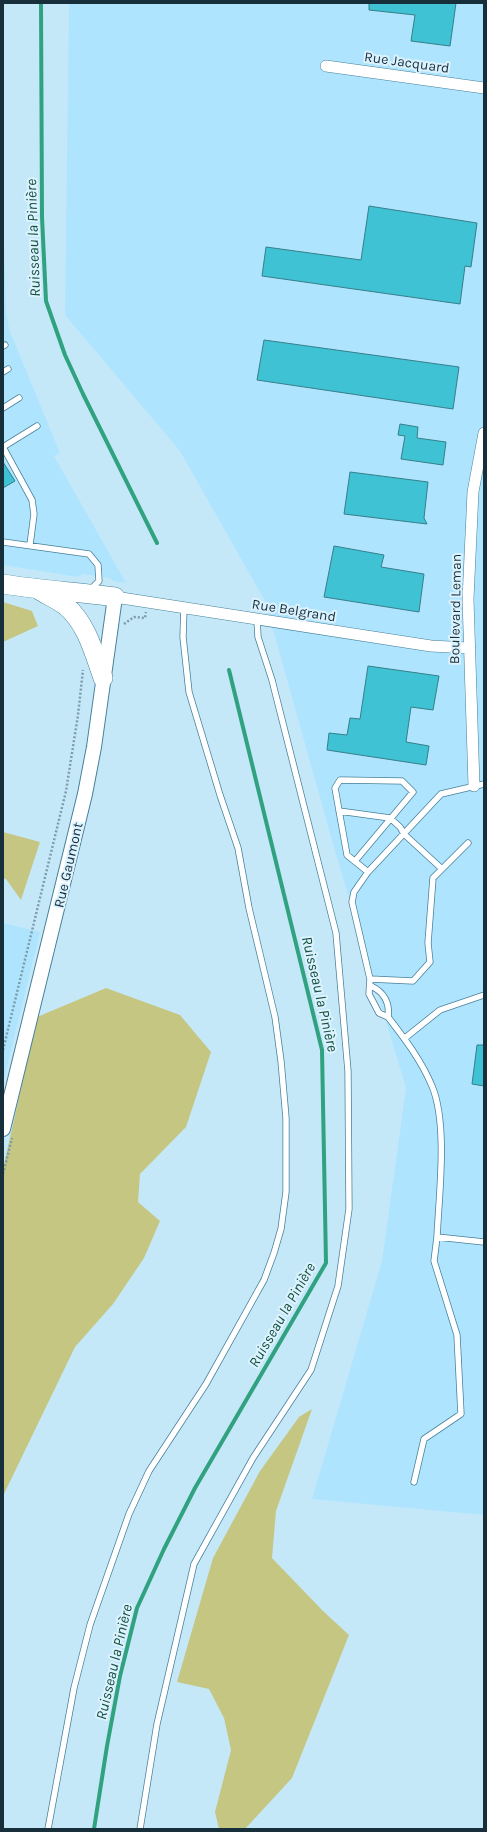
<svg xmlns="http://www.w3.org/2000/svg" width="487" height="1832" font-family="Karla,sans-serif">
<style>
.built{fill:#aee4fe}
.green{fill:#c6c683}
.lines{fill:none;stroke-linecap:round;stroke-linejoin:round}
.stream{stroke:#30a280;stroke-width:4}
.building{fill:#3ec2d4;stroke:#377f89}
.service-casing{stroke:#47809a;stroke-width:7}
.minor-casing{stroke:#47809a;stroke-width:12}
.tertiary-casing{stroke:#47809a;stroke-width:16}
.trunk-casing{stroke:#47809a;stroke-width:20}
.path{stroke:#7d9cab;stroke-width:2.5;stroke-dasharray:2 2;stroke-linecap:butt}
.service{stroke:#fff;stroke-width:5.5}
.minor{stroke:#fff;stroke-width:11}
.tertiary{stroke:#fff;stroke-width:14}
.trunk{stroke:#fff;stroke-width:19}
.labels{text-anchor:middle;stroke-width:4;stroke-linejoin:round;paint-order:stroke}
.street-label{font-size:14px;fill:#162f3a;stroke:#dcf3ff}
.water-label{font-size:15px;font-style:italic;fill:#15513f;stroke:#dcf3ff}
</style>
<rect width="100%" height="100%" fill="#c5e8f9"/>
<!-- built -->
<path class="built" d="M 69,3 L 484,3 L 484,1515 L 312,1499 L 382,1261 L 406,1088 L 335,851 L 265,601 L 180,451 L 65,315 Z
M 3,206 L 6,312 L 9,329 L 60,453 L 54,456 L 126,583 L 113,581 L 110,578 L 83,574 L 78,577 L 3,565 Z
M 3,923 L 40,932 L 3,1083 Z"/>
<!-- green -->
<path class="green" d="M 3,602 L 32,611 L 38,626 L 3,642 Z
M 3,832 L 40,842 L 21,900 L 6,879 L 3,878 Z
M 106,988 L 180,1015 L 211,1052 L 186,1127 L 140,1174 L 138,1202 L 160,1221 L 144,1258 L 113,1304 L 75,1347 L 3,1496 L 3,1169 L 37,1017 Z
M 312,1409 L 276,1511 L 272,1558 L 323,1611 L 349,1635 L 292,1778 L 245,1829 L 219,1829 L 215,1812 L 231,1750 L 224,1718 L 209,1689 L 177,1682 L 213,1558 L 260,1471 L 299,1417 Z"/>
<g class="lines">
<!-- stream -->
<path class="stream" d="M 41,3 L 42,217 L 46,301 L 65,355 L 83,394 L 157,543
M 94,1829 L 107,1746 L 120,1676 L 137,1608 L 164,1549 L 195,1488 L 326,1263 L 322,1050 L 229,670"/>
</g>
<!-- building -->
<path class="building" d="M 369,3 L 456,3 L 450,46 L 411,41 L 415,15 L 369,10 Z
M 369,206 L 477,223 L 471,267 L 465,266 L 460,304 L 262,276 L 266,247 L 361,260 Z
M 264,340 L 459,367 L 453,409 L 257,380 Z
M 400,424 L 418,427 L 417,438 L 446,442 L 443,465 L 401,459 L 405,436 L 398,435 Z
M 3,462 L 15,481 L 3,488 Z
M 350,472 L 428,482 L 424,518 L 427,524 L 344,514 Z
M 334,546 L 384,555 L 381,567 L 424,574 L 419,612 L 324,597 Z
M 368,666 L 439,676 L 433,710 L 411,707 L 406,742 L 429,746 L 426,765 L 327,750 L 329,733 L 347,735 L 350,718 L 360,719 Z
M 477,1045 L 484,1045 L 484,1086 L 472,1084 Z"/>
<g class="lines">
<defs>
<path id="service" d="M 3,346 L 5,345
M 3,372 L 8,369
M 3,408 L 19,398
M 3,447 L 32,500 L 34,514 L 30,545
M 3,447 L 37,426
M 3,542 L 89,554 L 98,565 L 99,581 L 90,590
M 339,811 L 390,818 L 400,827 L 404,834 L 442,869
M 468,843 L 433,878 L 428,943 L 430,962 L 413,981 L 370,979 L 352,902 L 354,892 L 368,872 L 441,794 L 484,784
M 355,861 L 413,792 L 402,781 L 340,780 L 335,788 L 347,855 L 368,872
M 370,979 L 369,994 L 379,1013 L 388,1017 C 390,1003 384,992 371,986
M 388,1017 C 405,1039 421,1060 432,1086 C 448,1124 439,1195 437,1237 L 484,1242
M 405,1038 L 440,1010 L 484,995
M 414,1482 L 424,1439 L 461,1414 L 457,1335 L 434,1261 L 437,1237
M 48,1829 L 74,1688 L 90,1625 L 129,1514 L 149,1471 L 206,1384 L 264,1280 L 274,1253 L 281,1229 L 286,1192 L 286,1118 L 281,1061 L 275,1017 L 249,908 L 238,848 L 220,795 L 189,692 L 183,637 L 184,607
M 140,1829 L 157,1724 L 194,1564 L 253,1458 L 311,1370 L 338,1286 L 349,1209 L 348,1071 L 336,933 L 272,680 L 258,637 L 257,620"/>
<path id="minor" d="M 326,66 L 484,88
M 115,597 L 431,646 L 468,648
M 474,786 L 468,599 L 473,492 L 484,433"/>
<path id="tertiary" d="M 3,1129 L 85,794 L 94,747 L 115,597"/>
<path id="trunk" d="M 3,584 C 40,590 78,592 115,597
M 39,590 C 47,595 58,600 66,606 C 87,624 94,653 103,678"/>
</defs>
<!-- service casing -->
<use href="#service" class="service-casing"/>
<!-- minor casing -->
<use href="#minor" class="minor-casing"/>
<!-- tertiary casing -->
<use href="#tertiary" class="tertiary-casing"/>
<!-- trunk casing -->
<use href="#trunk" class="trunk-casing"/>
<!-- path -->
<path class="path" d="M 124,624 L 134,617 L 145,618 L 146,612
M 3,1050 L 66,791 L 78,715 L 83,670
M 3,1174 L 12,1138"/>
<!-- service -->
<use href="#service" class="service"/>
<!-- minor -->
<use href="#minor" class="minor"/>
<!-- tertiary -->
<use href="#tertiary" class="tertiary"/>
<!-- trunk -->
<use href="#trunk" class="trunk"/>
</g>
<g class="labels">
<!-- street labels -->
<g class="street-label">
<text transform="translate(407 62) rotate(8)" y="5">Rue Jacquard</text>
<text transform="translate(455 609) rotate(-89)" y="5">Boulevard Leman</text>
<text transform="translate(294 610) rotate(9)" y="5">Rue Belgrand</text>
<text transform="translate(68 865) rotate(-77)" y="5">Rue Gaumont</text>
</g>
<!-- water labels -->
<g class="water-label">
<text transform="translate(33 238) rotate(-92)" y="5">Ruisseau la Pinière</text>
<text transform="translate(320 994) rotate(77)" y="5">Ruisseau la Pinière</text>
<text transform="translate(282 1315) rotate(-60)" y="5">Ruisseau la Pinière</text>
<text transform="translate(114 1662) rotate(-77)" y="5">Ruisseau la Pinière</text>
</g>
</g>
<!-- border -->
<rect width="487" height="1832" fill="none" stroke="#162f3a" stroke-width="8"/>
</svg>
